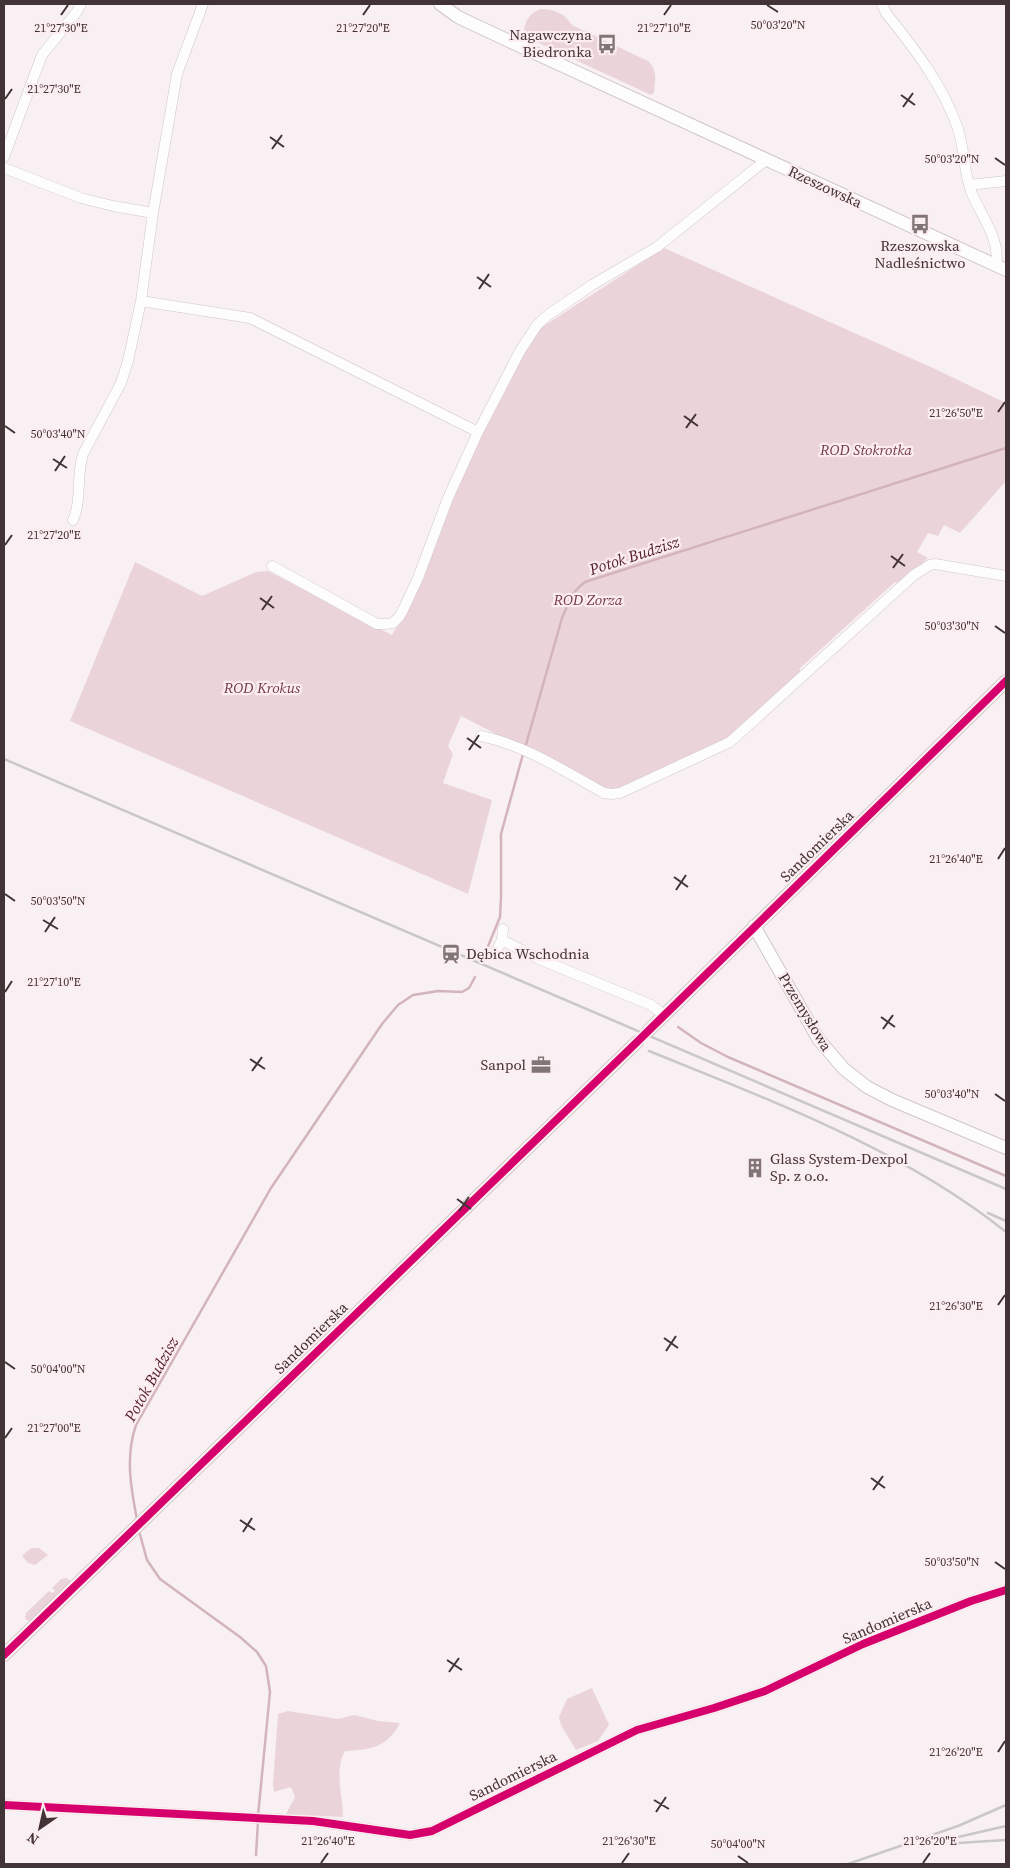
<svg xmlns="http://www.w3.org/2000/svg" width="1010" height="1868" font-family="'Source Serif 4',serif">
<style>
.green{fill:#ebd4d9}
.lines{fill:none;stroke-linecap:round;stroke-linejoin:round}
.stream{stroke:#d4b4bb;stroke-width:2.5}
.minor-casing{stroke:#d0c6c8;stroke-width:11}
.tertiary-casing{stroke:#d0c6c8;stroke-width:14}
.minor{stroke:#fefdfd;stroke-width:10}
.tertiary{stroke:#fefdfd;stroke-width:12}
.rail{stroke:#cac7c8;stroke-width:2.5}
.cycleway-casing{stroke:#fcedf0;stroke-width:11}
.cycleway{stroke:#d6006c;stroke-width:8}
.ticks{fill:none;stroke:#413336;stroke-width:2}
.labels{text-anchor:middle;stroke-width:4.5;stroke-linejoin:round;paint-order:stroke}
.poi-label{font-size:15px;fill:#413336;stroke:#fcedf0;text-anchor:end}
.street-label{font-size:15px;fill:#413336;stroke:#fcedf0}
.park-label{font-size:15px;font-style:italic;fill:#733a49;stroke:#fcedf0}
.water-label{font-size:16px;font-style:italic;fill:#511b2b;stroke:#fcedf0}
.ticks-label{font-size:12px;text-anchor:middle;fill:#413336;stroke:#fcedf0;stroke-width:4.5;stroke-linejoin:round;paint-order:stroke}
</style>
<rect width="100%" height="100%" fill="#f8f0f2"/>
<!-- green -->
<path class="green" d="M 541,9 C 555,9 565,14 572,25 L 648,61 C 658,70 655,81 654,93 L 651,95 L 530,39 L 527,31 L 524,30 C 526,19 530,13 541,9 Z
M 664,248 L 933,368 L 1006,403 L 1006,481 L 960,533 L 944,525 L 938,536 L 928,533 L 917,552 L 928,558 L 900,584 L 895,582 L 799,669 L 803,674 L 729,739 L 620,789 L 604,790 L 461,716 L 448,746 L 453,754 L 443,783 L 492,800 L 468,894 L 70,721 L 135,562 L 202,596 L 256,572 L 268,571 L 392,635 L 416,593 L 452,500 L 510,376 L 539,329 Z
M 31,1548 L 39,1548 L 48,1555 L 35,1565 L 28,1563 L 22,1556 Z
M 66,1578 L 71,1581 L 69,1584 L 31,1622 L 25,1619 L 26,1613 L 49,1591 L 52,1593 L 55,1591 L 52,1588 L 61,1579 Z
M 592,1688 L 609,1725 L 598,1741 L 576,1750 L 561,1725 L 559,1717 L 567,1699 Z
M 288,1711 L 338,1719 L 354,1715 L 378,1721 L 400,1723 C 388,1747 370,1750 345,1751 C 334,1770 343,1797 343,1817 L 286,1814 L 295,1797 L 291,1787 L 274,1792 L 273,1784 L 278,1714 Z"/>
<g class="lines">
<!-- stream -->
<path class="stream" d="M 525,748 L 562,618 L 572,595 L 579,587 L 585,582 L 1006,448
M 484,956 L 500,917 L 501,897 L 501,834 L 523,754
M 678,1027 L 701,1043 L 728,1057 L 1006,1176
M 137,1520 C 131,1488 125,1457 136,1425 L 271,1188 L 382,1024 L 398,1005 L 413,995 L 438,991 L 462,992 L 469,988 L 475,977
M 139,1531 L 147,1560 L 160,1579 L 240,1637 L 257,1652 L 266,1666 L 270,1692 L 258,1816
M 256,1855 L 258,1821"/>
<defs>
<path id="minor" d="M 882,4 L 886,13 C 914,48 942,84 957,126 C 965,148 963,172 972,194 C 981,215 1001,241 996,265
M 4,157 L 42,55 L 76,13 L 81,4
M 4,168 L 81,198 L 113,206 L 153,213
M 969,185 L 1006,181
M 141,301 L 250,318 L 478,432
M 73,520 C 82,500 76,476 83,454 L 121,383 L 128,361 L 141,301 L 153,213 L 177,74 L 203,4
M 272,566 L 377,624 L 385,624 L 393,623 L 399,617 L 403,610 L 418,578 L 448,498 L 478,432 L 520,351 L 537,325 L 548,315 L 592,285 L 657,247 L 766,160
M 481,736 C 525,745 564,771 604,793 L 612,794 L 620,793 L 730,742 L 914,575 L 930,565 L 935,564 L 1006,576
M 502,940 L 503,929
M 497,950 L 502,940 L 539,959 L 651,1005 L 664,1015
M 4,1805 L 313,1821 L 410,1835 L 432,1831 L 637,1730 L 714,1708 L 765,1691 L 863,1644 L 971,1601 L 1006,1590"/>
<path id="tertiary" d="M 440,4 L 458,17 L 509,41 L 1006,270
M 754,926 L 819,1040 L 844,1069 L 867,1087 L 892,1100 L 1006,1148
M 648,1031 L 1006,681
M 4,1655 L 637,1042"/>
</defs>
<!-- minor casing -->
<use href="#minor" class="minor-casing"/>
<!-- tertiary casing -->
<use href="#tertiary" class="tertiary-casing"/>
<!-- minor -->
<use href="#minor" class="minor"/>
<!-- tertiary -->
<use href="#tertiary" class="tertiary"/>
<!-- rail -->
<path class="rail" d="M 4,759 L 1006,1189
M 649,1051 C 772,1101 902,1149 1006,1232
M 988,1213 L 1006,1221
M 958,1843 L 1006,1840
M 919,1846 L 1006,1826
M 848,1864 L 958,1826 L 1006,1805"/>
<defs>
<path id="cycleway" d="M 4,1655 L 637,1042 L 1006,681
M 4,1805 L 313,1821 L 410,1835 L 432,1831 L 637,1730 L 714,1708 L 765,1691 L 863,1644 L 971,1601 L 1006,1590"/>
</defs>
<!-- cycleway casing -->
<use href="#cycleway" class="cycleway-casing"/>
<!-- cycleway -->
<use href="#cycleway" class="cycleway"/>
</g>
<!-- ticks -->
<path class="ticks" d="M 767,5 L 778,12M 61,15 L 68,5M 363,15 L 370,5M 664,15 L 671,5M 901,95 L 915,105M 5,99 L 12,89M 903,107 L 913,93M 270,137 L 284,147M 272,149 L 282,135M 995,158 L 1005,165M 477,277 L 491,287M 479,289 L 489,274M 998,412 L 1005,402M 684,416 L 698,426M 5,426 L 15,433M 686,428 L 696,414M 53,459 L 67,468M 55,471 L 65,456M 5,545 L 12,535M 891,556 L 905,566M 893,568 L 903,554M 260,598 L 274,608M 262,610 L 272,596M 995,626 L 1005,633M 467,738 L 481,748M 469,750 L 479,735M 998,859 L 1005,848M 674,877 L 688,887M 676,890 L 686,875M 5,894 L 15,901M 43,920 L 58,929M 45,932 L 55,917M 5,992 L 12,981M 881,1017 L 895,1027M 883,1029 L 893,1015M 250,1059 L 265,1069M 252,1071 L 262,1057M 995,1094 L 1005,1101M 457,1199 L 471,1209M 459,1211 L 469,1197M 998,1305 L 1005,1295M 664,1338 L 678,1348M 666,1351 L 676,1336M 5,1362 L 15,1369M 5,1438 L 12,1428M 871,1478 L 885,1488M 873,1490 L 883,1476M 240,1520 L 255,1530M 243,1532 L 252,1518M 995,1562 L 1005,1569M 447,1660 L 462,1670M 449,1672 L 459,1658M 998,1752 L 1005,1741M 654,1800 L 669,1809M 656,1812 L 666,1797M 738,1856 L 748,1863M 321,1863 L 328,1853M 622,1863 L 629,1853M 923,1863 L 930,1853"/>
<!-- icons -->
<defs>
<symbol id="bus-bare" viewBox="-9 -9 18 18"><path d="M-5-6H5V4H4V6H2V4H-2V6H-4V4H-5ZM-3.5-4V0h7V-4ZM-3.5 1.2v1.5H-2V1.2ZM2 1.2v1.5H3.5V1.2Z" fill="#817578" stroke="#fcedf0" stroke-width="2.5" paint-order="stroke"/></symbol>
<symbol id="station-bare" viewBox="-9 -9 18 18"><path d="M-3-6H3Q5-6 5-4V2Q5 4 3 4L4.5 6H3L1.5 4h-3L-3 6H-4.5L-3 4Q-5 4-5 2V-4Q-5-6-3-6ZM-3.5-4v3h7v-3ZM-3.5 1v1.5H-2V1ZM2 1v1.5H3.5V1Z" fill="#817578" stroke="#fcedf0" stroke-width="2.5" paint-order="stroke"/></symbol>
<symbol id="office-bare" viewBox="-9 -9 18 18"><path d="M-6-3h4V-5.5h4V-3h4V5H-6ZM-1-4.5V-3h2v-1.5ZM-6 0V1H6V0Z" fill="#817578" stroke="#fcedf0" stroke-width="2.5" paint-order="stroke"/></symbol>
<symbol id="building-bare" viewBox="-9 -9 18 18"><path d="M-4-6H4V6H1V3H-1V6H-4ZM-2.5-4.3h1.7v1.8h-1.7ZM.8-4.3h1.7v1.8H.8ZM-2.5-1h1.7V.8h-1.7ZM.8-1h1.7V.8H.8Z" fill="#817578" stroke="#fcedf0" stroke-width="2.5" paint-order="stroke"/></symbol>
</defs>
<g fill-rule="evenodd">
<use href="#bus-bare" x="593" y="30" width="28" height="28"/>
<use href="#bus-bare" x="906" y="210" width="28" height="28"/>
<use href="#station-bare" x="437" y="940" width="28" height="28"/>
<use href="#office-bare" x="527" y="1051" width="28" height="28"/>
<use href="#building-bare" x="741" y="1154" width="28" height="28"/>
</g>
<g class="labels">
<!-- poi labels -->
<g class="poi-label">
<text x="592" y="40">Nagawczyna<tspan x="592" dy="17">Biedronka</tspan></text>
<text x="920" y="251" text-anchor="middle">Rzeszowska<tspan x="920" dy="17">Nadleśnictwo</tspan></text>
<text x="466" y="959" text-anchor="start">Dębica Wschodnia</text>
<text x="526" y="1070">Sanpol</text>
<text x="770" y="1164" text-anchor="start">Glass System-Dexpol<tspan x="770" dy="17">Sp. z o.o.</tspan></text>
</g>
<!-- street labels -->
<g class="street-label">
<text transform="translate(825 187) rotate(25)" y="5">Rzeszowska</text>
<text transform="translate(817 846) rotate(-44)" y="5">Sandomierska</text>
<text transform="translate(805 1012) rotate(59)" y="5">Przemysłowa</text>
<text transform="translate(311 1338) rotate(-44)" y="5">Sandomierska</text>
<text transform="translate(887 1621) rotate(-23)" y="5">Sandomierska</text>
<text transform="translate(513 1776) rotate(-26)" y="5">Sandomierska</text>
</g>
<!-- park labels -->
<g class="park-label">
<text x="866" y="455">ROD Stokrotka</text>
<text x="588" y="605">ROD Zorza</text>
<text x="262" y="693">ROD Krokus</text>
</g>
<!-- water labels -->
<g class="water-label">
<text transform="translate(634 555) rotate(-18)" y="6">Potok Budzisz</text>
<text transform="translate(151 1379) rotate(-61)" y="6">Potok Budzisz</text>
</g>
</g>
<g class="ticks-label">
<text x="778" y="29">50°03'20"N</text>
<text x="61" y="32">21°27'30"E</text>
<text x="363" y="32">21°27'20"E</text>
<text x="664" y="32">21°27'10"E</text>
<text x="54" y="93">21°27'30"E</text>
<text x="952" y="163">50°03'20"N</text>
<text x="956" y="417">21°26'50"E</text>
<text x="58" y="438">50°03'40"N</text>
<text x="54" y="539">21°27'20"E</text>
<text x="952" y="630">50°03'30"N</text>
<text x="956" y="863">21°26'40"E</text>
<text x="58" y="905">50°03'50"N</text>
<text x="54" y="986">21°27'10"E</text>
<text x="952" y="1098">50°03'40"N</text>
<text x="956" y="1310">21°26'30"E</text>
<text x="58" y="1373">50°04'00"N</text>
<text x="54" y="1432">21°27'00"E</text>
<text x="952" y="1566">50°03'50"N</text>
<text x="956" y="1756">21°26'20"E</text>
<text x="328" y="1845">21°26'40"E</text>
<text x="629" y="1845">21°26'30"E</text>
<text x="930" y="1845">21°26'20"E</text>
<text x="738" y="1848">50°04'00"N</text>
</g>
<!-- border -->
<rect width="1010" height="1868" fill="none" stroke="#413336" stroke-width="10"/>
<!-- north arrow -->
<g transform="translate(40 1828) rotate(214)" stroke="#fcedf0" stroke-width="4" paint-order="stroke">
<path d="M0-4L9 19L0 12L-9 19Z" fill="#413336"/>
<text y="-8" font-size="14" font-weight="bold" text-anchor="middle" fill="#413336">N</text>
</g>
</svg>
